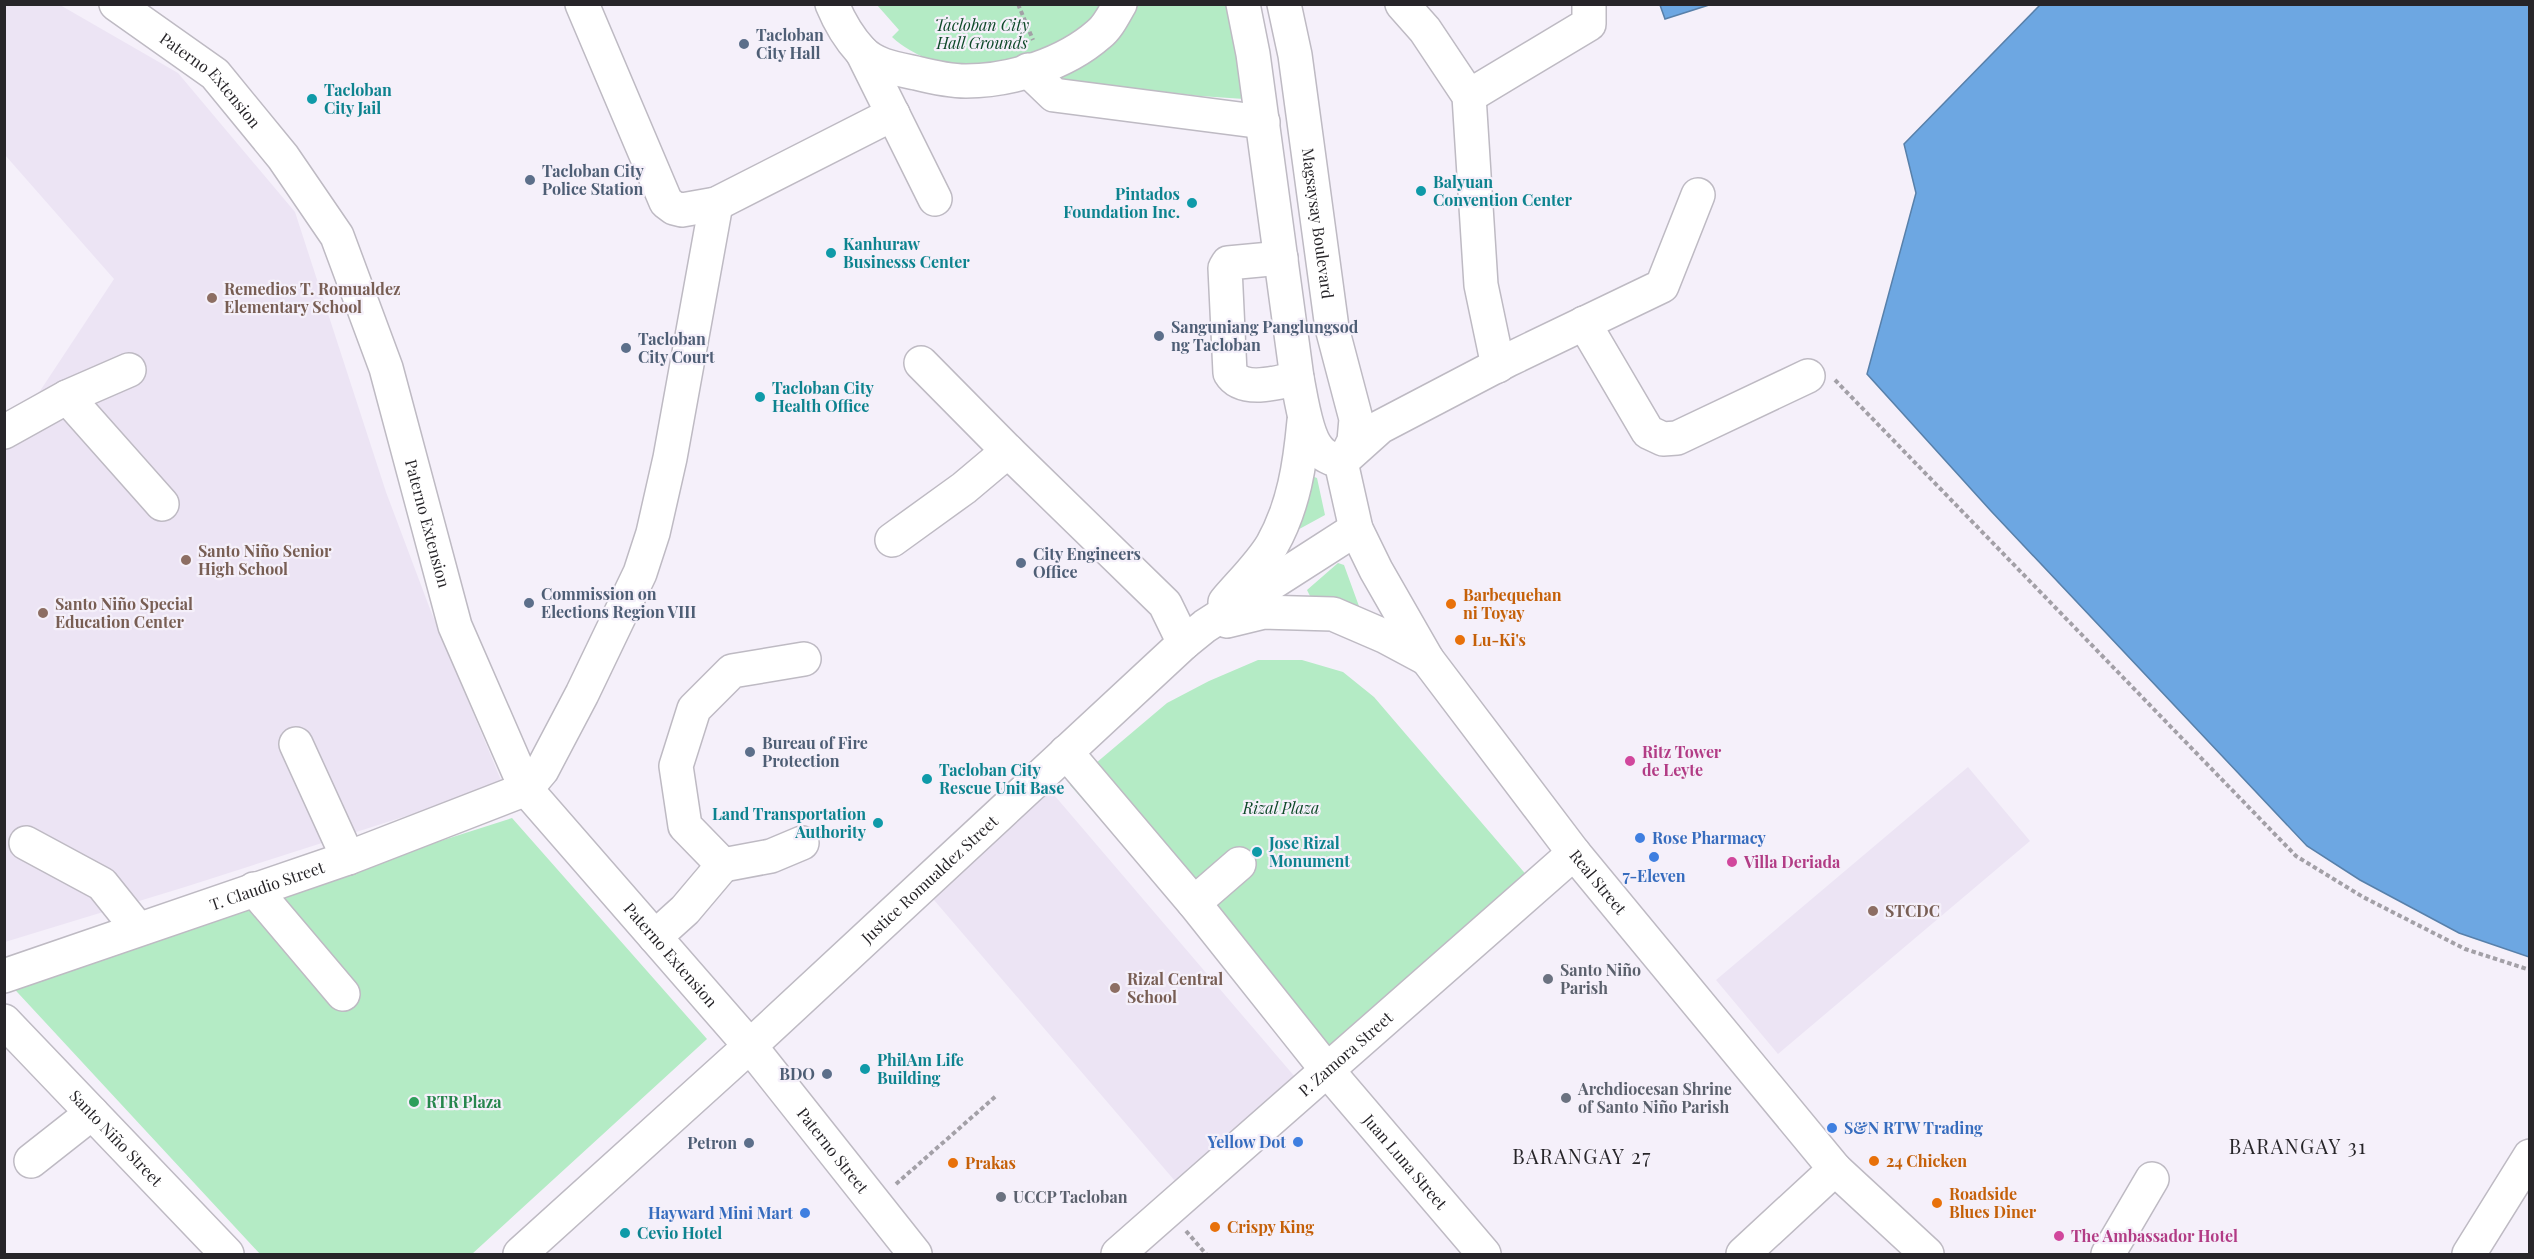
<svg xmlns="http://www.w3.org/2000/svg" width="2534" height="1259" font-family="'Playfair Display',serif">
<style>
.built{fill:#ece4f4}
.green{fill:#b4ebc5}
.water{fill:#6da7e2;stroke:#5880aa;stroke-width:1.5}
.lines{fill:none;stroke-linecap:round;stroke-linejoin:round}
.minor-casing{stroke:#bebac3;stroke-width:36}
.major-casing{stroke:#bebac3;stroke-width:36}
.path{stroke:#a3a0a7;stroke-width:4;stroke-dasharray:4.5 3;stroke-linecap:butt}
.minor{stroke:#fff;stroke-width:33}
.major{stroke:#fff;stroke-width:33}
.service-dot{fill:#5c6f8a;stroke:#f5f0fa;stroke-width:2}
.culture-dot{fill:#0f9aa8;stroke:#f5f0fa;stroke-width:2}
.education-dot{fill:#8d6e63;stroke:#f5f0fa;stroke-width:2}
.food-dot{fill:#e8710a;stroke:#f5f0fa;stroke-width:2}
.hotel-dot{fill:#d1479c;stroke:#f5f0fa;stroke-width:2}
.shop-dot{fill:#3f7fe0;stroke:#f5f0fa;stroke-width:2}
.worship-dot{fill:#6b7280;stroke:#f5f0fa;stroke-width:2}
.leisure-dot{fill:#2e9e5b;stroke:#f5f0fa;stroke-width:2}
.labels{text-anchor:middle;stroke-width:4.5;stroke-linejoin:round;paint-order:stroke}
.park-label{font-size:16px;font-style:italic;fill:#0e4929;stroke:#f5f0fa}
.service-label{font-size:16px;font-weight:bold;fill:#4e5e75;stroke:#f5f0fa;text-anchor:start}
.street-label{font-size:16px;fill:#272529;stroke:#f5f0fa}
.culture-label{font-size:16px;font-weight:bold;fill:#0d838f;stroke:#f5f0fa;text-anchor:start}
.education-label{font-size:16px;font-weight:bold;fill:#785e54;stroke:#f5f0fa;text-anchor:start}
.food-label{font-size:16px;font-weight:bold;fill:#c56008;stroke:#f5f0fa;text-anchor:start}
.hotel-label{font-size:16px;font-weight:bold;fill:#b23c85;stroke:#f5f0fa;text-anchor:start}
.shop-label{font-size:16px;font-weight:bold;fill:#366cbe;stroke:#f5f0fa;text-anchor:start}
.worship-label{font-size:16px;font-weight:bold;fill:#5b616d;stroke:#f5f0fa;text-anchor:start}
.leisure-label{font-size:16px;font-weight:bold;fill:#27864d;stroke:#f5f0fa;text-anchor:start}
.quarter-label{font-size:20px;letter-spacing:1.5px;fill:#272529;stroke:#f5f0fa}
</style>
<rect width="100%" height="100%" fill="#f5f0fa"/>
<!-- built -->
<path class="built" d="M 5,5 L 60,5 L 178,73 L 295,212 L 386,492 L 430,609 L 503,785 L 185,887 L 5,942 L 5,444 L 114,279 L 5,155 Z
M 1968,767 L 2030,841 L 1778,1054 L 1716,980 Z
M 1049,789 L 1301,1084 L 1181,1188 L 928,893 Z"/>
<!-- green -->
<path class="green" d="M 877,5 L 1102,5 C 1096,14 1088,26 1079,33 C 1071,40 1058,43 1049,46 C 998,67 937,78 892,37 L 899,30 Z
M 1134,5 L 1233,5 L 1244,99 L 1200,96 L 1063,80 L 1060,75 Z
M 1309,475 L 1317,478 L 1325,515 L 1292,533 Z
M 1338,563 L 1344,565 L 1360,609 L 1311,598 L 1307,590 Z
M 1258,660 L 1302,660 L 1343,672 L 1374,697 L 1529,878 L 1315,1065 L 1070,785 L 1167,703 L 1209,681 Z
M 512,818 L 707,1039 L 472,1254 L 260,1254 L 6,980 Z"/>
<!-- water -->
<path class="water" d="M 1660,5 L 1660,4 L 1709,5 L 1665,19 Z
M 2040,5 L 2529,5 L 2529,957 L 2459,933 L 2360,880 L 2307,846 L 1991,511 L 1867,374 L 1916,193 L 1904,144 Z"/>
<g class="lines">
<defs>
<g id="minor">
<path id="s1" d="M 116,4 L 215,74 L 283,157 L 337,236 L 386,368 L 455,626 L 526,789 L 750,1046 L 915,1254"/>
<path d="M 582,4 L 666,202 L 674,208 L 682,210 L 716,204 L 893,114"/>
<path d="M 832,4 C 839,21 849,38 861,51 C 875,66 897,69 916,73 C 932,77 949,81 966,81 C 1011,81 1065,64 1099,34 C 1108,27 1114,14 1120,4"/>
<path d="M 1402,4 L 1425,30 L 1469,96 L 1481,285 L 1498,366"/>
<path d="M 862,52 L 935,199"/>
<path d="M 1028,70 L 1054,95 L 1263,122"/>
<path d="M 1469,96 L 1589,24 L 1589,4"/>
<path d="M 1281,258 L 1228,263 L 1225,268 L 1230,373 C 1242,393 1278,383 1297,378"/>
<path d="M 1584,323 L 1648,432 L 1663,439 L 1677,438 L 1808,376"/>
<path d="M 921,363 L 1008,451"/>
<path d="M 67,397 L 162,504"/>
<path d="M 4,432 L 67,397 L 129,370"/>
<path d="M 1341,462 L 1380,427 L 1508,360 L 1662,286 L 1698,195"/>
<path d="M 892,540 L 964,488 L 1008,451 L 1165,604 L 1184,643"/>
<path d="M 296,744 L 348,858"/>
<path id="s2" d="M 1066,752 L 1194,903 L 1327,1070 L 1484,1254"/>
<path d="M 26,843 L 102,884 L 138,929"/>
<path d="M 723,865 L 771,856 L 802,843"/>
<path d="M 254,889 L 343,994"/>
<path d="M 1194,903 L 1239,864"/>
<path d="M 655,937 L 685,910 L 723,865 L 685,826 L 676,766 L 694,709 L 732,671 L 804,659"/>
<path id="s3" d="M 4,976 L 348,858 L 526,789 L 542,770 L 582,694 L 640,573 L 653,533 L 670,458 L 716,204"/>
<path id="s4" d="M 4,1021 L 227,1254"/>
<path d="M 31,1161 L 92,1113"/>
<path id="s5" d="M 1118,1254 L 1574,853"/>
<path d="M 1743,1254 L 1835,1169"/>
<path d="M 2108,1254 L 2152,1179"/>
<path d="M 2469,1254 L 2530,1156"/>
</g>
<g id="major">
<path d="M 1243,4 L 1253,54 L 1297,378 C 1301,397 1306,438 1320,451 C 1325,457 1333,459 1341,462"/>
<path id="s6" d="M 1284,4 L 1295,55 L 1332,328 L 1356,419 L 1354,441 L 1347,455 L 1341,462"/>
<path id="s7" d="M 1341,462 L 1356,529 L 1376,570 L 1427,659 L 1574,853 L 1835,1169 L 1927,1254"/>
<path d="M 1225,602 C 1240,584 1260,565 1272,545 C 1294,506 1300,464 1304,421"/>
<path d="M 1227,621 L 1264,612 L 1333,614 L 1384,636 L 1427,659"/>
<path id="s8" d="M 520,1254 L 750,1046 L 1184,643 L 1205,626 L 1356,529"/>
</g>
</defs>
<!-- minor casing -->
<use href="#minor" class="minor-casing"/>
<!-- major casing -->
<use href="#major" class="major-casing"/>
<!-- path -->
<path class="path" d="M 1018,4 L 1033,40
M 1835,380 L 2296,856 L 2363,897 L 2465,949 L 2530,970
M 896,1184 L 996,1096
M 1186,1231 L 1206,1254"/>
<!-- minor -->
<use href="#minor" class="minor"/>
<!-- major -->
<use href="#major" class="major"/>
</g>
<!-- markers -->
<g class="service-dot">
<circle cx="744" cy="44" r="6"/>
<circle cx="530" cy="180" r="6"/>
<circle cx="1159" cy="336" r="6"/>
<circle cx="626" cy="348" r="6"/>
<circle cx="1021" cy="563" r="6"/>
<circle cx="529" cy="603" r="6"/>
<circle cx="750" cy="752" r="6"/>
<circle cx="827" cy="1074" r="6"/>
<circle cx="749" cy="1143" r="6"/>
</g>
<g class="culture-dot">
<circle cx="312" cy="99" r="6"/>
<circle cx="1421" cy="191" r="6"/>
<circle cx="1192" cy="203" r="6"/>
<circle cx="831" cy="253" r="6"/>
<circle cx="760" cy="397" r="6"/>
<circle cx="927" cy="779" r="6"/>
<circle cx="878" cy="823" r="6"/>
<circle cx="1257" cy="852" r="6"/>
<circle cx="865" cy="1069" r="6"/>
<circle cx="625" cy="1233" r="6"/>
</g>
<g class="education-dot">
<circle cx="212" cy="298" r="6"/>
<circle cx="186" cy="560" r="6"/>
<circle cx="43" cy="613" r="6"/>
<circle cx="1873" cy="911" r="6"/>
<circle cx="1115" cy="988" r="6"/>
</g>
<g class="food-dot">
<circle cx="1451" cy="604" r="6"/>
<circle cx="1460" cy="640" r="6"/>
<circle cx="1874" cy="1161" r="6"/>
<circle cx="953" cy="1163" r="6"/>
<circle cx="1937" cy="1203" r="6"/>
<circle cx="1215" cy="1227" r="6"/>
</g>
<g class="hotel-dot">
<circle cx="1630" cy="761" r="6"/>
<circle cx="1732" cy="862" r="6"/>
<circle cx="2059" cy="1236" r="6"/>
</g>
<g class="shop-dot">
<circle cx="1640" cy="838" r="6"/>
<circle cx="1654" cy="857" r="6"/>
<circle cx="1832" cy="1128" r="6"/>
<circle cx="1298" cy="1142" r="6"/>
<circle cx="805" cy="1213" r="6"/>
</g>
<g class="worship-dot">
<circle cx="1548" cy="979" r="6"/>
<circle cx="1566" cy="1098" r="6"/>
<circle cx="1001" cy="1197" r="6"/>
</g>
<circle class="leisure-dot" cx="414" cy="1102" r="6"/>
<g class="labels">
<!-- park labels -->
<g class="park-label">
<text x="982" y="31">Tacloban City<tspan x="982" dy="18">Hall Grounds</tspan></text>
<text x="1281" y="814">Rizal Plaza</text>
</g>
<!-- service labels -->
<g class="service-label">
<text x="756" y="41">Tacloban<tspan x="756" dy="18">City Hall</tspan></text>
<text x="542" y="177">Tacloban City<tspan x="542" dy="18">Police Station</tspan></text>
<text x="1171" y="333">Sanguniang Panglungsod<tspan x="1171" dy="18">ng Tacloban</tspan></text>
<text x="638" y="345">Tacloban<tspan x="638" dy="18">City Court</tspan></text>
<text x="1033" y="560">City Engineers<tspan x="1033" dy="18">Office</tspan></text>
<text x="541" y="600">Commission on<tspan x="541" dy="18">Elections Region VIII</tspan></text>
<text x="762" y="749">Bureau of Fire<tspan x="762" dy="18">Protection</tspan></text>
<text x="815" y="1080" text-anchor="end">BDO</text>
<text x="737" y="1149" text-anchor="end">Petron</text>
</g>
<!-- street labels -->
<g class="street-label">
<text dy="6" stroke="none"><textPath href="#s1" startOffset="122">Paterno Extension</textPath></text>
<text dy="6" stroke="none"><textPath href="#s6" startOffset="222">Magsaysay Boulevard</textPath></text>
<text dy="6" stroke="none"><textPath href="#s1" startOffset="626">Paterno Extension</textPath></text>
<text dy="6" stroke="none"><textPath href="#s8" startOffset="555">Justice Romualdez Street</textPath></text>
<text dy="6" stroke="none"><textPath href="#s7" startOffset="498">Real Street</textPath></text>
<text dy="6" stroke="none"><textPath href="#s3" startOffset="278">T. Claudio Street</textPath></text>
<text dy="6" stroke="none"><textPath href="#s1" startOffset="1130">Paterno Extension</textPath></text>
<text dy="6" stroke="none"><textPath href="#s5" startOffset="303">P. Zamora Street</textPath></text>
<text dy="6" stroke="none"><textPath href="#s4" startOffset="162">Santo Niño Street</textPath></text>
<text dy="6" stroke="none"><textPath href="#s1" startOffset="1384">Paterno Street</textPath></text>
<text dy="6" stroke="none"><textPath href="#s2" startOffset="532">Juan Luna Street</textPath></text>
</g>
<!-- culture labels -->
<g class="culture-label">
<text x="324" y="96">Tacloban<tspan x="324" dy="18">City Jail</tspan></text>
<text x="1433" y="188">Balyuan<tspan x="1433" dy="18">Convention Center</tspan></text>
<text x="1180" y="200" text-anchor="end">Pintados<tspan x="1180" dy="18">Foundation Inc.</tspan></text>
<text x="843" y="250">Kanhuraw<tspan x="843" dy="18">Businesss Center</tspan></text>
<text x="772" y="394">Tacloban City<tspan x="772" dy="18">Health Office</tspan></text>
<text x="939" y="776">Tacloban City<tspan x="939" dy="18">Rescue Unit Base</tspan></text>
<text x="866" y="820" text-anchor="end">Land Transportation<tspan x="866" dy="18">Authority</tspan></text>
<text x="1269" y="849">Jose Rizal<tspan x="1269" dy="18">Monument</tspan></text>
<text x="877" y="1066">PhilAm Life<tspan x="877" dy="18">Building</tspan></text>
<text x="637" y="1239">Cevio Hotel</text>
</g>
<!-- education labels -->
<g class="education-label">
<text x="224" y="295">Remedios T. Romualdez<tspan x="224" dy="18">Elementary School</tspan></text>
<text x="198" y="557">Santo Niño Senior<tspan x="198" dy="18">High School</tspan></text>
<text x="55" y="610">Santo Niño Special<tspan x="55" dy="18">Education Center</tspan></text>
<text x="1885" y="917">STCDC</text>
<text x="1127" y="985">Rizal Central<tspan x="1127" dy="18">School</tspan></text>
</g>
<!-- food labels -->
<g class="food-label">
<text x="1463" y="601">Barbequehan<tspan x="1463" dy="18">ni Toyay</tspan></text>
<text x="1472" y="646">Lu-Ki's</text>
<text x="1886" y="1167">24 Chicken</text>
<text x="965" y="1169">Prakas</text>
<text x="1949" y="1200">Roadside<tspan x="1949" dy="18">Blues Diner</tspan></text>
<text x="1227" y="1233">Crispy King</text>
</g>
<!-- hotel labels -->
<g class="hotel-label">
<text x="1642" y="758">Ritz Tower<tspan x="1642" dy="18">de Leyte</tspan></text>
<text x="1744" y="868">Villa Deriada</text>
<text x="2071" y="1242">The Ambassador Hotel</text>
</g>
<!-- shop labels -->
<g class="shop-label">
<text x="1652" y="844">Rose Pharmacy</text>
<text x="1654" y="882" text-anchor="middle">7-Eleven</text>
<text x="1844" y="1134">S&amp;N RTW Trading</text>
<text x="1286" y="1148" text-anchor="end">Yellow Dot</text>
<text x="793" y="1219" text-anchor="end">Hayward Mini Mart</text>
</g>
<!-- worship labels -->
<g class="worship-label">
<text x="1560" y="976">Santo Niño<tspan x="1560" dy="18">Parish</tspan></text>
<text x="1578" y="1095">Archdiocesan Shrine<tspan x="1578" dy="18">of Santo Niño Parish</tspan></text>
<text x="1013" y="1203">UCCP Tacloban</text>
</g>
<!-- leisure labels -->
<g class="leisure-label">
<text x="426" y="1108">RTR Plaza</text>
</g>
<!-- quarter labels -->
<g class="quarter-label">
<text x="2298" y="1154">BARANGAY 31</text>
<text x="1582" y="1164">BARANGAY 27</text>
</g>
</g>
<!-- border -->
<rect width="2534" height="1259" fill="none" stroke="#272529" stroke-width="12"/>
</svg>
